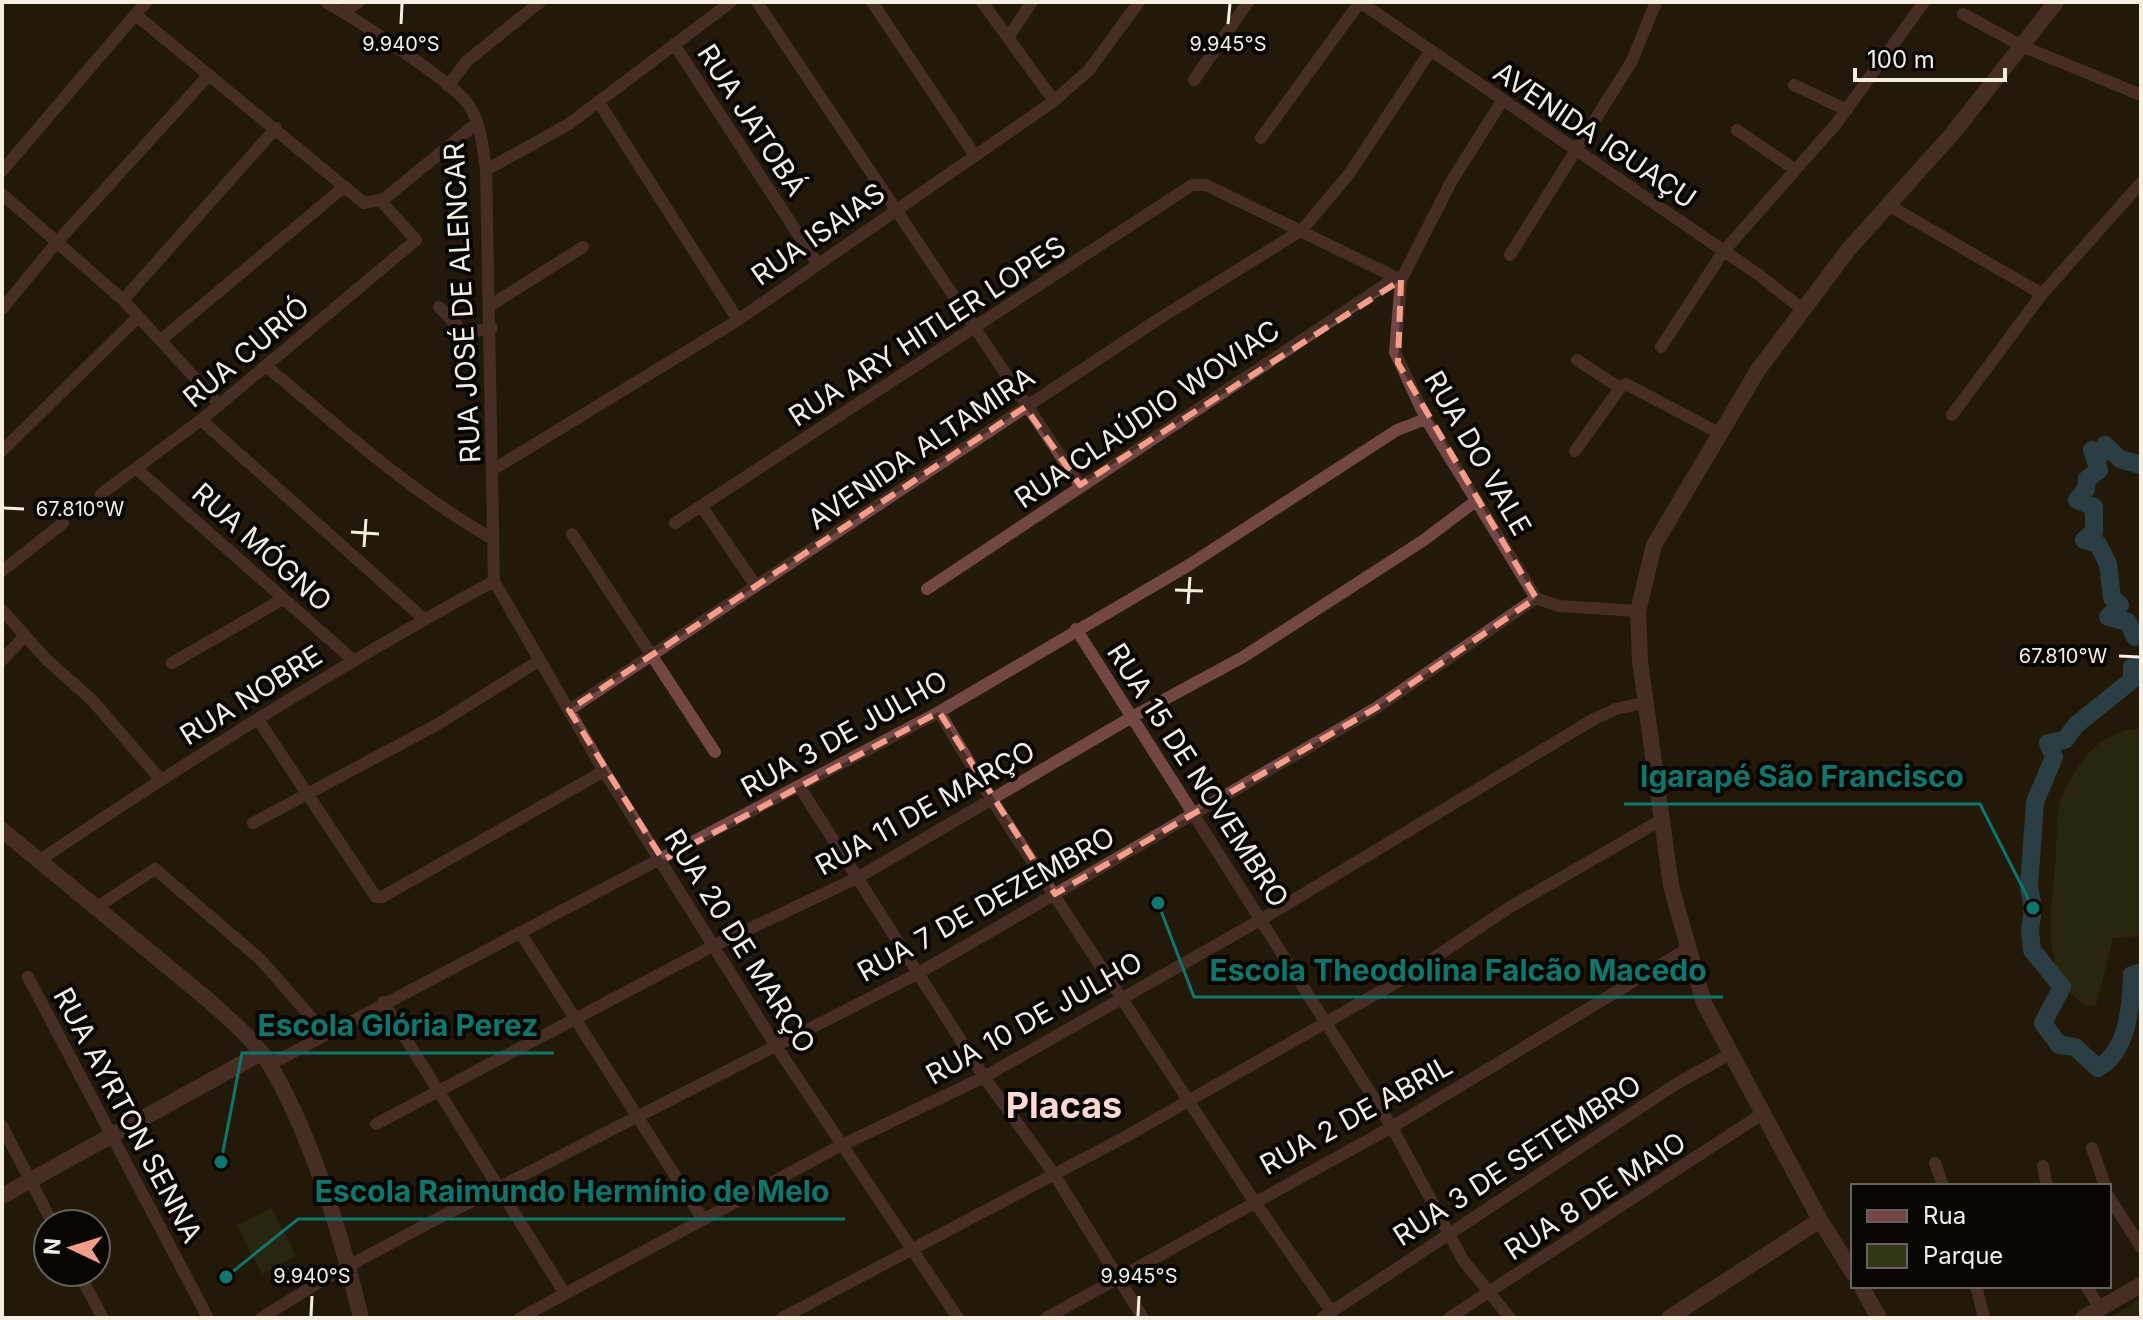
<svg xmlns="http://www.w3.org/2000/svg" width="2143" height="1320" font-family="Inter,sans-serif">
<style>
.green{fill:#2f3717}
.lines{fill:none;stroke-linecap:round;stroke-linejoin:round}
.river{stroke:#356c8c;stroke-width:18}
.minor{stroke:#744747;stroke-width:12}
.tertiary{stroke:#744747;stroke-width:16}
.marked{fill:none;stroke:#f49d8b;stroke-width:6;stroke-dasharray:16 10;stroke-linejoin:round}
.ticks{fill:none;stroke:#f5eee3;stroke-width:3}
.labels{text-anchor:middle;stroke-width:8;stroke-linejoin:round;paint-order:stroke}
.street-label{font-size:28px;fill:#f5eee3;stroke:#090602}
.district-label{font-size:36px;font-weight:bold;fill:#fcdad2;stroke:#090602}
.ticks-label{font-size:20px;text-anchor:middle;fill:#f5eee3;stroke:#090602;stroke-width:8;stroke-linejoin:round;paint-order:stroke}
.leader{fill:none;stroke:#0f766e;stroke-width:3}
.callout-dot{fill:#0f766e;stroke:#090602;stroke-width:3}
.callout-label{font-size:30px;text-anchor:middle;font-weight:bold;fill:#0f766e;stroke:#090602;stroke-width:8;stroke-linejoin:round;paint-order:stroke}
</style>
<rect width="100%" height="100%" fill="#231a09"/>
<!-- green -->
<path class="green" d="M 2141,728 L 2141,936 L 2113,938 L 2096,1005 L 2086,1006 C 2037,974 2052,907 2056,857 C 2057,838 2055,814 2062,796 C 2079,759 2100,732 2141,728 Z
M 271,1208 L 296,1256 L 262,1274 L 237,1225 Z
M 2141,1298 L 2141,1318 L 2110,1318 Z"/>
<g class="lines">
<!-- river -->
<path class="river" d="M 2141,465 L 2120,459 L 2105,445 L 2098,459 L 2092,450 L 2099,470 L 2087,479 L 2086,489 L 2077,500 L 2094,507 L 2094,532 L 2084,540 L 2098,544 L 2108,564 L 2112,598 L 2120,605 L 2108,617 L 2128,622 L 2135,637 L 2141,635
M 2141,666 L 2139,664 L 2132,667 L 2132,680 L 2076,725 L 2065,740 L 2048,743 L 2054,757 L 2035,802 L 2029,887 L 2033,908 L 2030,930 L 2032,950 L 2062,987 L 2043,1023 L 2059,1045 L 2075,1047 L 2098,1068 C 2128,1051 2131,1007 2132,975 L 2141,972"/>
<!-- minor -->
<path class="minor" d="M 326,2 C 354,18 453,82 468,104 C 481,123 483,148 486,170 L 494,581 L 604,771 L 776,1046 L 958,1318
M 757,2 L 1080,485
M 872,2 L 974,154
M 982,2 L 1054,101
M 1360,2 L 1759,275 L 1802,309
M 343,12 L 359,2
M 1963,14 L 2024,47 L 2141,95
M 136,15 L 364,203 L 384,199 L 477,123
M 1009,36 L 1032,2
M 674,44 L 817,263
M 1194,80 L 1248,2
M 1794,85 L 1847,110
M 448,86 L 467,61 L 540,2
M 598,101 L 738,320
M 1502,101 L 1451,182 L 1401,280 L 1395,352 L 1426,419 L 1536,598
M 1737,130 L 1794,169
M 1261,138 L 1360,2
M 486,170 L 569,124 L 731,2
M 2,171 L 146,2
M 2,194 L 123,300 L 220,405
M 1888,205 L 2042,294
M 1510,255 L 1632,61 L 1656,2
M 123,300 L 276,128
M 491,305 L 583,247
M 439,307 L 464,333 L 492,328
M 2,309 L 57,242 L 208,76
M 162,339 L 344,187
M 1661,347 L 1723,252 L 1836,124 L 1924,2
M 1577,360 L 1620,388
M 266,366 C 339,427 410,492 493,539
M 1952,415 L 2042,294 L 2141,183
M 201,420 L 424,619
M 2,451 L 138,317
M 1575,451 L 1620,388 L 1626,384 L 1719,433
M 494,469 L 738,320 L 1054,101 L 1089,70 L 1139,2
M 138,470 L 353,660
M 101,494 L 201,420 L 416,240 L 381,201
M 702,507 L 756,586
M 675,523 L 1192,185 L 1206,185 L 1401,280
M 572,534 L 715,752
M 2,571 L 63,523
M 927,589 L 1394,279
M 1536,598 L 1559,606 L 1638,611
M 2,610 L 47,660 L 93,701 L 160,779
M 1076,629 L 1392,1127 L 1463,1260 L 1510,1318
M 2,660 L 24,637
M 172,663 L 283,599
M 569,710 L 1157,320 L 1302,230 L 1349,174 L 1431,50
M 939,712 L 992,800 L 1254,1201 L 1331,1311
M 259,721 L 376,897 L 382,897 L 604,771
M 799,786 L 984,1077 L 1054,1174 L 1143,1318
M 253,823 L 438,724 L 540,660
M 40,860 C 187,761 338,666 494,581
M 97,907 L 155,869 L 260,959 L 325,1033
M 520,932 L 702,1218
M 28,977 L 208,1318
M 383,1002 L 565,1294
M 269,1065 L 939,712 L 1189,565 L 1397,430 L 1426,419
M 376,1124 L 715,945 L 859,877 L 1132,717 L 1243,657 L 1424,540 L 1477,500
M 2,1126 L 53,1224
M 2092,1148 L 2105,1186
M 1935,1163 L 1943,1186
M 2043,1166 L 2047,1186
M 2109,1197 L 2141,1247
M 78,1272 L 103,1318
M 1976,1286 L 1984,1318
M 2086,1286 L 2101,1310
M 261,1318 L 326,1278 L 427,1224 L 917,974 L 1376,708 L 1536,598
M 520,1318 L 836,1148 L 984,1077 L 1262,919 L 1594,719 L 1616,709 L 1647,702
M 782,1318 L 1125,1137 L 1404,978 L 1507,909 L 1663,819
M 1046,1318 L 1392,1127 L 1687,949
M 1322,1318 L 1676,1084 L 1732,1053
M 1449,1318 L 1765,1112"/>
<!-- tertiary -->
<path class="tertiary" d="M 2,830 L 207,999 C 229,1019 254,1039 270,1065 C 312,1136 342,1238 361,1318
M 2,1196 L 261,1053
M 1853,1273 L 1820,1220 L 1704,1003 L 1671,886 L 1640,661 L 1638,611 L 1654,545 L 1758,370 L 1848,250 L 1953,133 L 2056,2
M 1861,1286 L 1879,1318
M 1669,1318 L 1820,1220
M 2083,1318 L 2141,1285"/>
</g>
<!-- marked area -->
<path d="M0 0H2143V1320H0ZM 1401,280 L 1398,363 L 1536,598 L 1376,708 L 1055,894 L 939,712 L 663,860 L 569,710 L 1025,407 L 1080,485 Z" fill="#231a09" fill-opacity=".55" fill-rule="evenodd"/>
<path class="marked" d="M 1401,280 L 1398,363 L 1536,598 L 1376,708 L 1055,894 L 939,712 L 663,860 L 569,710 L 1025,407 L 1080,485 Z"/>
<!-- ticks -->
<path class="ticks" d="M 401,24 L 402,4M 1228,24 L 1230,4M 4,508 L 24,509M 351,532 L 379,534M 364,547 L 366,519M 1175,590 L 1203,591M 1188,604 L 1190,577M 2119,656 L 2139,657M 311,1316 L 312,1296M 1138,1316 L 1139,1296"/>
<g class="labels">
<!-- street labels -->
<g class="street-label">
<text transform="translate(752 120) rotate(57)" y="10">RUA JATOBÁ</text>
<text transform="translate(1595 135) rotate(34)" y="10">AVENIDA IGUAÇU</text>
<text transform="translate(818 234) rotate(-35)" y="10">RUA ISAIAS</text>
<text transform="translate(462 303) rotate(-93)" y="10">RUA JOSÉ DE ALENCAR</text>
<text transform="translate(927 331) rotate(-33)" y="10">RUA ARY HITLER LOPES</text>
<text transform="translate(246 352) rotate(-40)" y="10">RUA CURIÓ</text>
<text transform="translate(1147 414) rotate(-34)" y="10">RUA CLAÚDIO WOVIAC</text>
<text transform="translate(921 448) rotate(-34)" y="10">AVENIDA ALTAMIRA</text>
<text transform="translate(1478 453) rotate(60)" y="10">RUA DO VALE</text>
<text transform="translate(262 547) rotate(42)" y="10">RUA MÓGNO</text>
<text transform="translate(251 695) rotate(-32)" y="10">RUA NOBRE</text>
<text transform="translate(844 734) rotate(-29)" y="10">RUA 3 DE JULHO</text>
<text transform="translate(1198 775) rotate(57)" y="10">RUA 15 DE NOVEMBRO</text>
<text transform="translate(925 808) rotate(-29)" y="10">RUA 11 DE MARÇO</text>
<text transform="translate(986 904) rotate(-29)" y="10">RUA 7 DE DEZEMBRO</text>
<text transform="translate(740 941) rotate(58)" y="10">RUA 20 DE MARÇO</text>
<text transform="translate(1034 1018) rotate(-29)" y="10">RUA 10 DE JULHO</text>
<text transform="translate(128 1115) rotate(62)" y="10">RUA AYRTON SENNA</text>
<text transform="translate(1356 1115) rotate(-29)" y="10">RUA 2 DE ABRIL</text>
<text transform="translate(1517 1160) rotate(-33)" y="10">RUA 3 DE SETEMBRO</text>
<text transform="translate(1595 1196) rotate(-33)" y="10">RUA 8 DE MAIO</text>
</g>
<!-- district labels -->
<g class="district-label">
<text x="1064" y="1118">Placas</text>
</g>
</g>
<g class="ticks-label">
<text x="401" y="51">9.940°S</text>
<text x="1228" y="51">9.945°S</text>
<text x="80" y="516">67.810°W</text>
<text x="2063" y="663">67.810°W</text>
<text x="312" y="1283">9.940°S</text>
<text x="1139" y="1283">9.945°S</text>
</g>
<!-- callouts -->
<path class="leader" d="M2033 908L1980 804H1624M1158 903L1194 997H1723M221 1162L242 1053H554M226 1277L298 1219H845"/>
<g class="callout-dot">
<circle cx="2033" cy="908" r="8"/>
<circle cx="1158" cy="903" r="8"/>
<circle cx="221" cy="1162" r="8"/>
<circle cx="226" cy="1277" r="8"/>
</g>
<g class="callout-label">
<text x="1802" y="787">Igarapé São Francisco</text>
<text x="1458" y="981">Escola Theodolina Falcão Macedo</text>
<text x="398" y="1036">Escola Glória Perez</text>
<text x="572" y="1202">Escola Raimundo Hermínio de Melo</text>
</g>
<!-- border -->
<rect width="2143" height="1320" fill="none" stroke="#f5eee3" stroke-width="8"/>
<!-- legend -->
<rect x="1851" y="1184" width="260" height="104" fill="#090602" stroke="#67635c" stroke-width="2"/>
<rect x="1867" y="1210" width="40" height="12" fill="#744747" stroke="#67635c" stroke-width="2"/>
<text x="1923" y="1224" font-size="24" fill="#f5eee3">Rua</text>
<rect x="1867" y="1244" width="40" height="24" fill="#2f3717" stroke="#67635c" stroke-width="2"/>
<text x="1923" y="1264" font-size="24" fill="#f5eee3">Parque</text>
<!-- north arrow -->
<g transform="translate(72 1248) rotate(274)"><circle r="38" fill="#090602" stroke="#67635c" stroke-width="2"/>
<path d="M0-6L14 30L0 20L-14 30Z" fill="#f49d8b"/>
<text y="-12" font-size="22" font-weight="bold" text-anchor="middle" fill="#f5eee3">N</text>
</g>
<!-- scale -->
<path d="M1855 68v12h150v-12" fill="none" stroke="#f5eee3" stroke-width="4"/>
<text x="1867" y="68" font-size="24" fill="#f5eee3" stroke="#090602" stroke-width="6" paint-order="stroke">100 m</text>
</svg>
